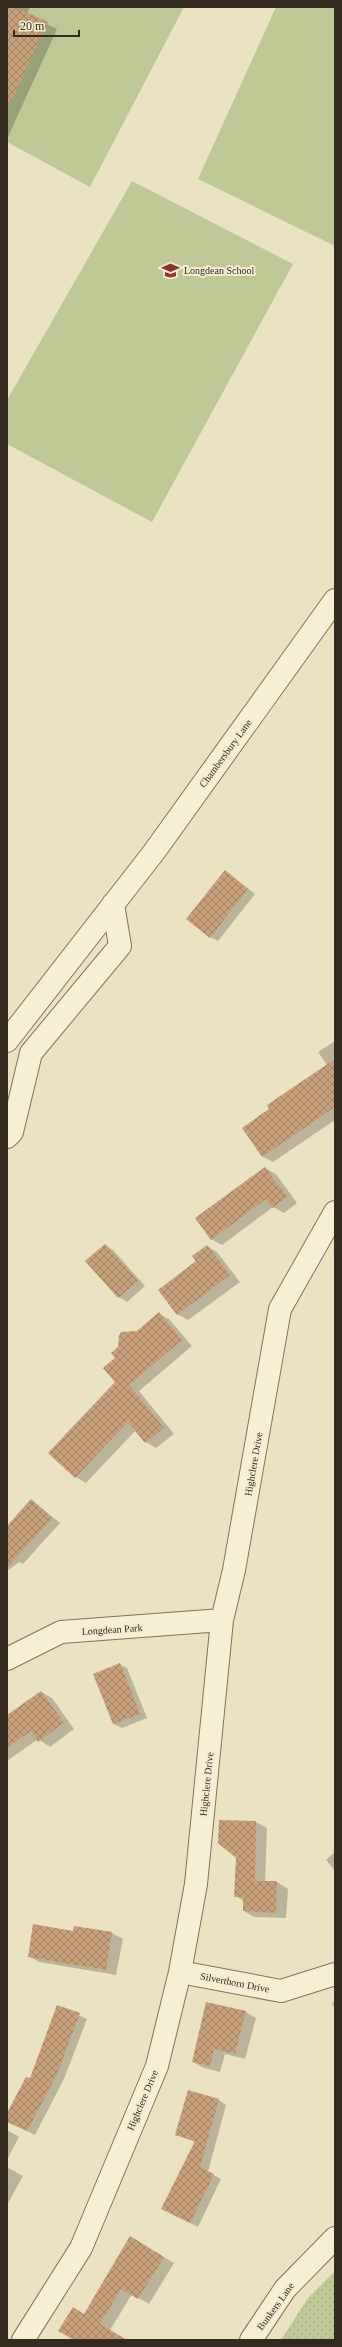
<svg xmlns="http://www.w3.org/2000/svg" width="342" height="2347" font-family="Georgia,serif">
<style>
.grass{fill:url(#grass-dots)}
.pitch{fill:#bec895}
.shadow{fill:#0003}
.building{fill:url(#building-cross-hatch)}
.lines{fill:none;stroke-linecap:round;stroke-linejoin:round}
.minor-casing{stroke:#837359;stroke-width:24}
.minor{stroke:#f7efd3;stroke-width:22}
.labels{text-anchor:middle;stroke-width:4;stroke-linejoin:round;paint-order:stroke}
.poi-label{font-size:10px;fill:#342a1d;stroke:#f3ecd0;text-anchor:start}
.street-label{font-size:10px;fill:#342a1d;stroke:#f3ecd0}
</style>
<defs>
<pattern id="grass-dots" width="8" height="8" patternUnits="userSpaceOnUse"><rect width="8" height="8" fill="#bec895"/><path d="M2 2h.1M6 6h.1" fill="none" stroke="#a4ac80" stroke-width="1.8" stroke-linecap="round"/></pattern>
<pattern id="building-cross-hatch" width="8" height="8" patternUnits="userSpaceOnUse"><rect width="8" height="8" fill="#c79f78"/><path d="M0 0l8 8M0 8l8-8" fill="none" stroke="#a28262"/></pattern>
</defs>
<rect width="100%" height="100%" fill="#ebe2c1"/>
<!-- grass -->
<path class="grass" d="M 335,2271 L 335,2340 L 281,2340 L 308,2298 Z"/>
<!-- pitch -->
<path class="pitch" d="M 7,7 L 184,7 L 90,187 L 7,142 Z
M 276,7 L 335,7 L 335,246 L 198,179 Z
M 132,181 L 293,264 L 152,522 L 7,444 L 7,400 Z"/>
<!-- shadow -->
<path class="shadow" d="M 7,7 L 30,7 L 27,14 L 57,29 L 7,139 Z
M 225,871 L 255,894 L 218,941 L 210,937 Z
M 335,1041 L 335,1120 L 273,1162 L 262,1156 L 327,1065 L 318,1052 Z
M 265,1168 L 276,1174 L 297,1203 L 284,1213 L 273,1207 L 222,1245 L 211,1239 Z
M 105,1245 L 113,1250 L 145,1286 L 127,1302 L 119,1297 L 87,1261 Z
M 207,1246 L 217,1252 L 240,1282 L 188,1320 L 177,1314 Z
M 159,1314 L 169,1319 L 192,1346 L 139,1391 L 174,1434 L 156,1448 L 146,1442 L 136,1430 L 86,1483 L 76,1477 L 50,1453 L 116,1382 L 116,1358 L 138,1332 Z
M 32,1500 L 60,1523 L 23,1564 L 19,1562 L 7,1571 L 7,1528 Z
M 119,1664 L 127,1668 L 147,1718 L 122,1728 L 114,1724 L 94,1674 Z
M 41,1692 L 52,1698 L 74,1729 L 50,1747 L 38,1739 L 7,1761 L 7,1716 Z
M 220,1821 L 256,1822 L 267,1828 L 265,1882 L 277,1882 L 288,1889 L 286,1918 L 254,1917 L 244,1911 L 244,1901 L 235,1896 L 237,1857 Z
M 335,1852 L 335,1871 L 326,1860 Z
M 75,1927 L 112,1933 L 123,1939 L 116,1975 L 39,1962 L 29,1956 L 74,1932 Z
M 335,2002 L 335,2009 L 332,2003 Z
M 58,2006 L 87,2019 L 64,2079 L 35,2135 L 7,2121 L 7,2116 L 30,2080 Z
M 246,2012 L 256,2018 L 245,2059 L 225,2054 L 220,2072 L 204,2068 L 193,2062 Z
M 188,2092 L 219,2100 L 226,2105 L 208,2172 L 221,2179 L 198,2227 L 170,2213 L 195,2142 L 176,2135 Z
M 7,2130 L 19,2137 L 7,2160 Z
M 7,2167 L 23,2176 L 7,2205 Z
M 131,2238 L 174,2263 L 149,2304 L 132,2294 L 110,2330 L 126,2340 L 75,2340 L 85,2315 Z"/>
<!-- building -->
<path class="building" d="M 7,7 L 14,7 L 48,22 L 7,110 Z
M 225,870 L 248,889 L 210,938 L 186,919 Z
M 335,1059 L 335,1107 L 262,1157 L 242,1128 L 269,1109 L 267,1105 Z
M 265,1167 L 287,1197 L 272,1208 L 266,1199 L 211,1240 L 195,1218 Z
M 105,1244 L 138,1281 L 118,1298 L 85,1261 Z
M 207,1245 L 230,1275 L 177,1315 L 158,1290 L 196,1261 L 192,1256 Z
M 159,1312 L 182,1340 L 129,1385 L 164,1428 L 145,1443 L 128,1422 L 75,1478 L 48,1453 L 115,1382 L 103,1368 L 115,1358 L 111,1353 L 118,1347 L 119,1336 L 121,1332 L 137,1331 Z
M 31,1499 L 52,1518 L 7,1568 L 7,1526 Z
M 120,1663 L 140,1714 L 113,1724 L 93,1674 Z
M 41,1691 L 64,1723 L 38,1742 L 31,1731 L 7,1748 L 7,1715 Z
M 219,1820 L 256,1821 L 255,1881 L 277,1881 L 276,1913 L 243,1911 L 243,1897 L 234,1897 L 236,1858 L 218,1843 Z
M 33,1924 L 73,1931 L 74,1926 L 112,1932 L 106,1970 L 28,1957 Z
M 206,2002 L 246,2011 L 235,2054 L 214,2049 L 210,2066 L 192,2062 Z
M 57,2005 L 80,2013 L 57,2074 L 27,2131 L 7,2122 L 7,2113 L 26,2077 L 30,2078 Z
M 188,2090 L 219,2099 L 200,2167 L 214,2174 L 190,2223 L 161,2209 L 195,2141 L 175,2135 Z
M 130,2236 L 164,2257 L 138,2299 L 121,2289 L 100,2324 L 127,2340 L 74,2340 L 58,2331 L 73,2307 L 84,2314 Z"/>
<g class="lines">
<defs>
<path id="minor" d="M 7,1041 L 154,852 L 335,600
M 7,1137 L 12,1132 L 31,1053 L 120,946 L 113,904
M 7,1659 L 61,1632 L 222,1620
M 180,1972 L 281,1991 L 335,1974
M 23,2340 L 81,2248 L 157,2066 L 180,1972 L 196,1884 L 222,1620 L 234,1570 L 280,1309 L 335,1212
M 251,2340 L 285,2289 L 335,2238"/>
</defs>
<!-- minor casing -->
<use href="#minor" class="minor-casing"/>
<!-- minor -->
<use href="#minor" class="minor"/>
</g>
<!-- icons -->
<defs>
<symbol id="school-bare" viewBox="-9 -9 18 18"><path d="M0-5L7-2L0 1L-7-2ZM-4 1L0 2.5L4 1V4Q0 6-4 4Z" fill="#8f342d" stroke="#f3ecd0" stroke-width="2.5" paint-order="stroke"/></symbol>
</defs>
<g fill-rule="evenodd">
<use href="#school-bare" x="158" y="258" width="25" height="25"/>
</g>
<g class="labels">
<!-- poi labels -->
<g class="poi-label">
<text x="184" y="274">Longdean School</text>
</g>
<!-- street labels -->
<g class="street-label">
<text transform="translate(225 753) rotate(-54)" y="4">Chambersbury Lane</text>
<text transform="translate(253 1464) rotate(-80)" y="4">Highclere Drive</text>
<text transform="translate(112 1629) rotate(-4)" y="4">Longdean Park</text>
<text transform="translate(206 1784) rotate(-84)" y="4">Highclere Drive</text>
<text transform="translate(235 1982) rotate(11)" y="4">Silverthorn Drive</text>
<text transform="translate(142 2100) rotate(-67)" y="4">Highclere Drive</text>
<text transform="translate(275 2306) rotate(-54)" y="4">Bunkers Lane</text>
</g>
</g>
<!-- border -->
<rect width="342" height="2347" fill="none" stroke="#342a1d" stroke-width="16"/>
<!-- scale -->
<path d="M14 30v6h65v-6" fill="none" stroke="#342a1d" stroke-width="2"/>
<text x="20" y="30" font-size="12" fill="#342a1d" stroke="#f3ecd0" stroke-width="3" paint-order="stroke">20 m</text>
</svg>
